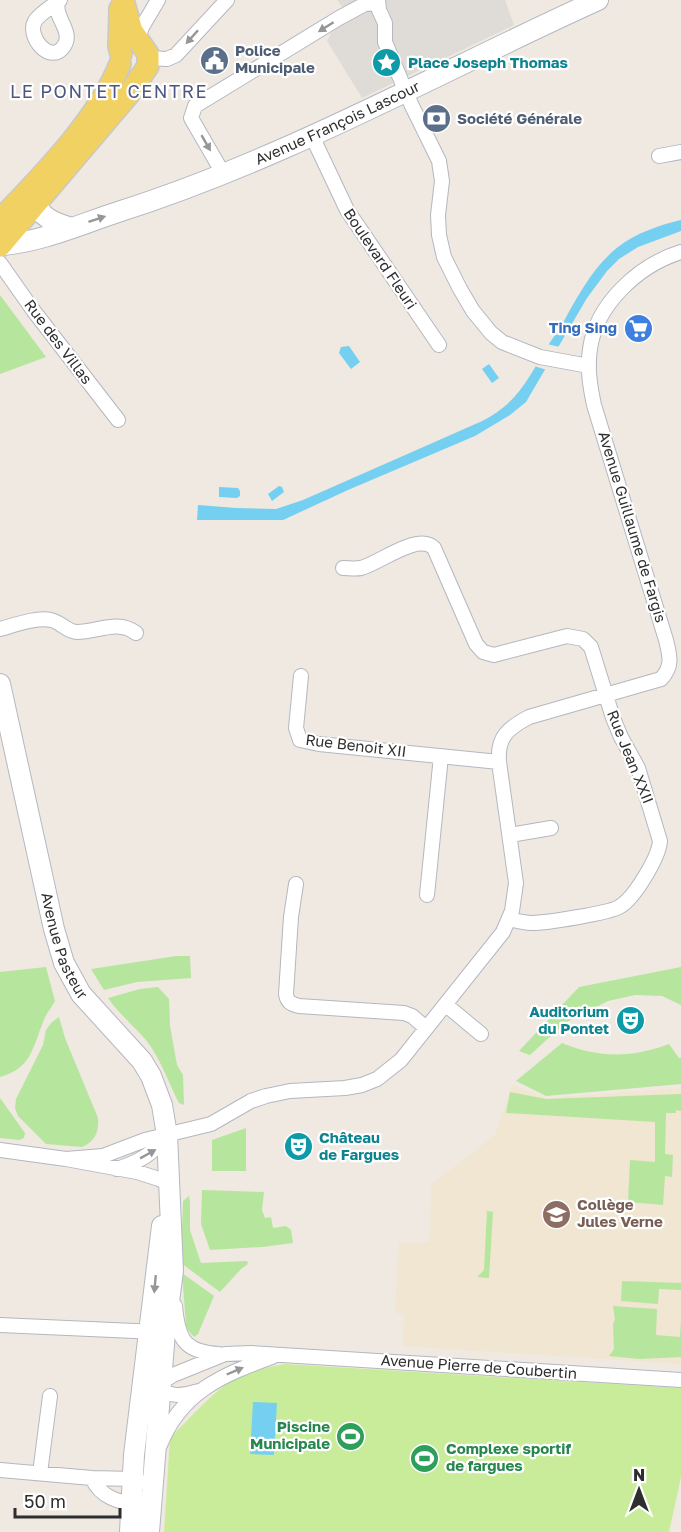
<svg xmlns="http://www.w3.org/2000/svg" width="681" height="1532" font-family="'Golos Text',sans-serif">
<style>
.education{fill:#f0e6d1}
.green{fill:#b6e59e}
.pitch{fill:#c9ec9a}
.plaza{fill:#dfdcd8}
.water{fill:#75cff0}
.pier{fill:#efe9e1}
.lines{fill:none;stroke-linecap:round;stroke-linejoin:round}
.minor-casing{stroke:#b4b7c1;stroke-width:16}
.secondary-casing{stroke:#b4b7c1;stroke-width:22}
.primary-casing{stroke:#c9c9c9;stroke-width:24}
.minor{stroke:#fff;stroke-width:14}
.secondary{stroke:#fff;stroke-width:20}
.primary{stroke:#f2d163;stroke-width:21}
.oneway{fill:#969696}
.labels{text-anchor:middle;stroke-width:4.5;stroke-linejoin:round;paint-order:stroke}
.service-label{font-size:15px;font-weight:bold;fill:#4e5e75;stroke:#fff;text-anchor:start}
.culture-label{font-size:15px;font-weight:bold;fill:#0d838f;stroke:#fff;text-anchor:start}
.street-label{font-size:15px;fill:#2e2e2e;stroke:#fff}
.shop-label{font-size:15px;font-weight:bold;fill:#366cbe;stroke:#fff;text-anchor:end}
.education-label{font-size:15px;font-weight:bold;fill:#785e54;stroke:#fff;text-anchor:start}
.leisure-label{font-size:15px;font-weight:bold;fill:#27864d;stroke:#fff;text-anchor:end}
.quarter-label{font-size:18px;letter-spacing:1.5px;fill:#4d5680;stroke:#fff}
</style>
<rect width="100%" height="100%" fill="#efe9e1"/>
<!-- education -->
<path class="education" d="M 512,1084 L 546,1098 L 681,1088 L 681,1364 L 403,1346 L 404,1314 L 395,1313 L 399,1243 L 430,1242 L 431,1185 L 495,1135 Z"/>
<!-- green -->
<path class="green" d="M 0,295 L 46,357 L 0,374 Z
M 176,956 L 190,956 L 191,978 L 137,982 L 104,990 L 91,969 Z
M 46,967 L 55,1001 C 51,1008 46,1014 43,1022 C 33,1047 31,1069 0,1077 L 0,972 Z
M 681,967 L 681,1005 L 662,996 L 635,995 L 608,1001 L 565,1023 L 530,1055 L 519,1051 L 579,987 Z
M 158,987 L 169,999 L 170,1026 L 177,1065 L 183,1075 L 184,1105 L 179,1103 C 168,1082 161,1059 146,1040 C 133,1025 119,1014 108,998 L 140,989 Z
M 59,1017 L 65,1038 L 98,1118 C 99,1133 95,1141 82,1147 L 46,1144 L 18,1116 L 15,1108 L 16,1099 L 43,1045 L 46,1030 L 51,1023 Z
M 562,1043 C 598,1058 632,1058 669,1044 L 679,1058 L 681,1058 L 681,1084 L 546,1096 L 516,1081 Z
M 510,1092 L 546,1099 L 681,1094 L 681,1111 L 676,1110 L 676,1113 L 666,1113 L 665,1154 L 673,1155 L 672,1177 L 665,1176 L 663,1205 L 628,1202 L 630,1160 L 655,1162 L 655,1122 L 506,1113 Z
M 0,1098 L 25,1133 L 24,1138 L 19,1140 L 0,1138 Z
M 246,1128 L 246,1171 L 212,1171 L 212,1140 Z
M 202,1190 L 264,1192 L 262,1210 L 265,1218 L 271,1217 L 273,1228 L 286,1226 L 291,1230 L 293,1243 L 262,1247 L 210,1250 L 201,1224 Z
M 189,1196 L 190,1202 L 190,1230 L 201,1263 L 247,1261 L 248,1264 L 241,1269 L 220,1292 L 181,1263 L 183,1201 Z
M 487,1211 L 493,1212 L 489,1278 L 477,1277 L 484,1270 Z
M 182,1273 L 214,1296 L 198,1334 L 194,1337 L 188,1330 L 186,1325 Z
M 622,1281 L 681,1283 L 681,1290 L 659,1289 L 658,1304 L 621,1301 Z
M 613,1306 L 657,1309 L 656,1335 L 680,1337 L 681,1319 L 681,1357 L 640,1359 L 609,1356 L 614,1349 L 613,1324 L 615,1319 Z"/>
<!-- pitch -->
<path class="pitch" d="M 285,1364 L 681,1388 L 681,1477 L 669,1532 L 164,1532 L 170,1438 C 189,1420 216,1387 240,1376 C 254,1369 270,1367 285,1364 Z"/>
<!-- plaza -->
<path class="plaza" d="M 337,0 L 505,0 L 514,25 L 362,98 L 327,41 L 344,9 Z"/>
<!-- water -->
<path class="water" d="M 681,220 L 681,231 L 638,247 L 619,259 L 607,271 L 587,298 L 526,402 L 510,415 L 475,436 L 348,490 L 283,520 L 197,520 L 198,505 L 236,508 L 276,509 L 303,500 L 480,422 C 520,402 527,379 549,344 C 554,336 560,329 564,321 C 578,295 594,266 618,247 C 636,233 660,225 681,220 Z
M 349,346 L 360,362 L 351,369 L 339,353 L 341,347 Z
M 489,364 L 499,378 L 492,383 L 482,369 Z
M 279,486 L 282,487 L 284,492 L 272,501 L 268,494 Z
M 219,487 L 238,488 L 240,491 L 240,496 L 237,498 L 219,497 Z
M 253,1402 L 277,1403 L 274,1455 L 250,1454 Z"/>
<!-- pier -->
<path class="pier" d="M 547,344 L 560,347 L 547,370 L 534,366 Z"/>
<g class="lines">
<defs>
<path id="minor" d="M 378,0 L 379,10 L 385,23 L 385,42 L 411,104 L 439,161 L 442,181 L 438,215 L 439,235 L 444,257 L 460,289 L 473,311 L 491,333 L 502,342 L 540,357 L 589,366
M 58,2 C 53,17 74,31 64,46 C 51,66 26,37 35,21 C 40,13 53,6 60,0
M 138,39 L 142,27 L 158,0
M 149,58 L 167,59 L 176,55 L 227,0
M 312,136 L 347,210 L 439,345
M 659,156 L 681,152
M 224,175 L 191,118 L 195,106 L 339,18 L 365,4 L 378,3
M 0,263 L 33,310 L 118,420
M 343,568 C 349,568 355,569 361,568 C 380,563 418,532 434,548 L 476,644 L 483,652 L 494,655 L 567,636 L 583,639 L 591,647 L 613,718 L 621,737 L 638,768 L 660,841 C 659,857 634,899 619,907 C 609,913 546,923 532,923 C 525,923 517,921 509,919
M 0,629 C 15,625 36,617 51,620 C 61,622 67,632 77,632 C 98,632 117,619 136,633
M 301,676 L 296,728 L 300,740 L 319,744 L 499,762
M 510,835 L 551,828
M 296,884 L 291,917 L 286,994 C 287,1002 291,1004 299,1006 L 404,1013 L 412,1016 L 426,1028
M 427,895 L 441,756
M 446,1005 L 481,1034
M 0,1150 L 66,1159 L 137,1172 L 159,1179 L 169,1184
M 66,1159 L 103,1156 L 145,1140 L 211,1124 L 251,1101 L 266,1096 L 290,1091 L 345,1088 L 362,1085 L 377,1079 L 401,1060 L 503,932 L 512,911 L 516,883 L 499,762 C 497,737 508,728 529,717 L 661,679 C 673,666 670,656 666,640 L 594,405 C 590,386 587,368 590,349 C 596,304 639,265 681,252
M 117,1169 C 138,1162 154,1154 167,1135
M 175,1306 C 178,1339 184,1352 219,1354
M 0,1325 L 157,1332
M 157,1385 L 173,1375 L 225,1354 L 251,1353 L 681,1380
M 155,1386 C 170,1398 182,1396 199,1391
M 160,1445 C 181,1392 222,1375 272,1357
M 0,1470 L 92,1478 L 133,1479 L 141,1482
M 40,1473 L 50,1396
M 92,1478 C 100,1497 120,1504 140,1503"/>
<g id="secondary">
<path d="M 37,191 L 34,200 C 41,218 53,222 71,228"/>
<path id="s1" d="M 0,245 C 39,243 81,224 118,212 C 285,159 439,72 598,0"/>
<path id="s2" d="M 0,684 L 54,929 L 64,963 L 81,994 L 142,1061 L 151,1076 L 162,1105 L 167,1135 L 173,1271 L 165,1332 L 149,1532"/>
<path d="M 130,1532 L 134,1455 L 162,1226"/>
</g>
<path id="primary" d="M 120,9 L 119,46 L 121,54
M 0,220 C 41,177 98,120 120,64
M 0,246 L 129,94 L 148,66 L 148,54 L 132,31 L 123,0"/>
</defs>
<!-- minor casing -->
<use href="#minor" class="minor-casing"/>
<!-- secondary casing -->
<use href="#secondary" class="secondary-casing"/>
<!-- primary casing -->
<use href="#primary" class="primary-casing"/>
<!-- minor -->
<use href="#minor" class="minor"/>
<!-- secondary -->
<use href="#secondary" class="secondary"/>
<!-- primary -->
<use href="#primary" class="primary"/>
</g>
<!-- one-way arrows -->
<defs><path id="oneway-solid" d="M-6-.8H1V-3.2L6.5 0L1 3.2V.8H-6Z" transform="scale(1.5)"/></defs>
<g class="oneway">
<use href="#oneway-solid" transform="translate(326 27) rotate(148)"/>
<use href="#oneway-solid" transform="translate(192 37) rotate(132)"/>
<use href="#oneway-solid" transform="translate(206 143) rotate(60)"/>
<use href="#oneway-solid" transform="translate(97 219) rotate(-18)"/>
<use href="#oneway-solid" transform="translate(148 1154) rotate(-29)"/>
<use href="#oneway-solid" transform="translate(155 1284) rotate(95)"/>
<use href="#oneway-solid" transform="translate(235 1371) rotate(-23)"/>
</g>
<!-- icons -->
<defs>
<symbol id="civic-disc" viewBox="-11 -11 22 22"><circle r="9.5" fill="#5c6f8a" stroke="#fff"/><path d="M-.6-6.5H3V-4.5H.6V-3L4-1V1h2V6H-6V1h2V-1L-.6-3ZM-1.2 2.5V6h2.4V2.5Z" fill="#fff"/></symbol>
<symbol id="sight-disc" viewBox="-11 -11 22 22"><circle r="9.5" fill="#0f9aa8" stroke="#fff"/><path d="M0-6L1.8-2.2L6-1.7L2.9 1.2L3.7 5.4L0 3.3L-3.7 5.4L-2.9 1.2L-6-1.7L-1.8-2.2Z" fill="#fff"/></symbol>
<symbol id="bank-disc" viewBox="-11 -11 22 22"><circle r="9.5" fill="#5c6f8a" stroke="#fff"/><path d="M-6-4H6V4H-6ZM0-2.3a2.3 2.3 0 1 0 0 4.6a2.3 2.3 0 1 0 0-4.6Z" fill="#fff"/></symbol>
<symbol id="supermarket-disc" viewBox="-11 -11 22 22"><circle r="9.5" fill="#3f7fe0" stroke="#fff"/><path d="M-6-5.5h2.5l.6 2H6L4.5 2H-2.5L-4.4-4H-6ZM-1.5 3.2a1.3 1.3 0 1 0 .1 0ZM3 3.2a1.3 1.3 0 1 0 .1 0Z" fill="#fff"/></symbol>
<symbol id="theatre-disc" viewBox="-11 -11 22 22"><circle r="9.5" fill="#0f9aa8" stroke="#fff"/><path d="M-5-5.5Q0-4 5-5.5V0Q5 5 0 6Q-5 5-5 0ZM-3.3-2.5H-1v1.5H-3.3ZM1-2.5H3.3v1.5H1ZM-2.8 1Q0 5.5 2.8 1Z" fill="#fff"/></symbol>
<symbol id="school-disc" viewBox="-11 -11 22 22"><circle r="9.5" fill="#8d6e63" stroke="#fff"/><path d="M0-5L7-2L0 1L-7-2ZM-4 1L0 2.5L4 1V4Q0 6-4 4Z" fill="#fff"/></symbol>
<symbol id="stadium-disc" viewBox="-11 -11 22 22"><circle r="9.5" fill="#2e9e5b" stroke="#fff"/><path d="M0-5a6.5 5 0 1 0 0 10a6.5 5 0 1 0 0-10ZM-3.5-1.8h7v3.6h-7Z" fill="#fff"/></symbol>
</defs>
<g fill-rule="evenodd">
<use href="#civic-disc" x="198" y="44" width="33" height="33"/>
<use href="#sight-disc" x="370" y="46" width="33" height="33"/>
<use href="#bank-disc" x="420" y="102" width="33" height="33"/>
<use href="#supermarket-disc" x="622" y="312" width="33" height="33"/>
<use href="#theatre-disc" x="614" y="1004" width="33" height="33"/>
<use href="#theatre-disc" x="282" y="1130" width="33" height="33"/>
<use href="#school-disc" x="540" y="1198" width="33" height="33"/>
<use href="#stadium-disc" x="334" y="1420" width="33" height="33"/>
<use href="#stadium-disc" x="408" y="1442" width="33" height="33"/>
</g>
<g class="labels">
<!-- service labels -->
<g class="service-label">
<text x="235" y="56">Police<tspan x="235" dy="17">Municipale</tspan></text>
<text x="457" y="124">Société Générale</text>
</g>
<!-- culture labels -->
<g class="culture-label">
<text x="408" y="68">Place Joseph Thomas</text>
<text x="609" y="1017" text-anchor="end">Auditorium<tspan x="609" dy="17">du Pontet</tspan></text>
<text x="319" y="1143">Château<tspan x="319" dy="17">de Fargues</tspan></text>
</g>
<!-- street labels -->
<g class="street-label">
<text dy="5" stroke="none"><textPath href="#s1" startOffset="360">Avenue François Lascour</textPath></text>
<text transform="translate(380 259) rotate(56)" y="5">Boulevard Fleuri</text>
<text transform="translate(58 342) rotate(53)" y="5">Rue des Villas</text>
<text transform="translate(632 527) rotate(73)" y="5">Avenue Guillaume de Fargis</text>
<text transform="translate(356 746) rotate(7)" y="5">Rue Benoit XII</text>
<text transform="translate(630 757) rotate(68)" y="5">Rue Jean XXII</text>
<text dy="5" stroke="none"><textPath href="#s2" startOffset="270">Avenue Pasteur</textPath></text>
<text transform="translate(479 1367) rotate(4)" y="5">Avenue Pierre de Coubertin</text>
</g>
<!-- shop labels -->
<g class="shop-label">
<text x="617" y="333">Ting Sing</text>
</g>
<!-- education labels -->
<g class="education-label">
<text x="577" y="1210">Collège<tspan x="577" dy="17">Jules Verne</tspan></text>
</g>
<!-- leisure labels -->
<g class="leisure-label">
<text x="330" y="1432">Piscine<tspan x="330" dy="17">Municipale</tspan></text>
<text x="446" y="1454" text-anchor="start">Complexe sportif<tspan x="446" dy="17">de fargues</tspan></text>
</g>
<!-- quarter labels -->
<g class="quarter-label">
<text x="109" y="98">LE PONTET CENTRE</text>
</g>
</g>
<!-- north arrow -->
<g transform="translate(639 1490)" stroke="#ffffff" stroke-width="4.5" paint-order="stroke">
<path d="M0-4.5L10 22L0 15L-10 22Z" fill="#2e2e2e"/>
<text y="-9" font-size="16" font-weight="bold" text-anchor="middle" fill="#2e2e2e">N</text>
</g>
<!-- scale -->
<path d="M15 1508v9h105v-9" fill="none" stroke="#2e2e2e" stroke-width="3"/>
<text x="24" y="1508" font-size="18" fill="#2e2e2e" stroke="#ffffff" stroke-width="4.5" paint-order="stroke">50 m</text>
</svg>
